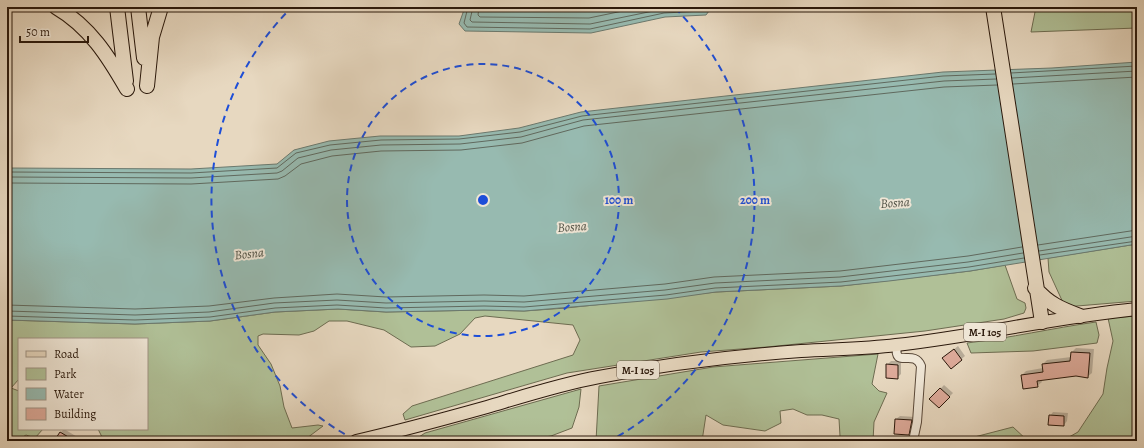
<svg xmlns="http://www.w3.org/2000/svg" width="1144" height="448" font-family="Alegreya,serif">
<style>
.green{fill:#b0c097;stroke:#6d6c51}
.water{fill:#97bab0;stroke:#6b796e}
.shadow{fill:#0003}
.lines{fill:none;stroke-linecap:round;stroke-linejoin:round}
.shore{stroke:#60695e;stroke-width:1}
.building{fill:#ddaa9a;stroke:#2a180b}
.street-casing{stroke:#594838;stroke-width:10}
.primary-casing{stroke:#2a180b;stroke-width:14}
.highway-casing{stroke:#2a180b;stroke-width:16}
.street{stroke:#efe6d6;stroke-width:8}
.primary{stroke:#e7d8c0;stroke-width:12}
.highway{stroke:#e7d8c0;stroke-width:14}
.ring{fill:none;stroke:#1d4ed8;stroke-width:2;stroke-dasharray:7 5}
.labels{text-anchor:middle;stroke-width:4;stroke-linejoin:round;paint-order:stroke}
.shield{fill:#efe6d6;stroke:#655648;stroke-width:1}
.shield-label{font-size:11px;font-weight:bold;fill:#2a180b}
.water-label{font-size:13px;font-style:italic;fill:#505145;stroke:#efe6d6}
.centre{fill:#1d4ed8;stroke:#efe6d6;stroke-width:2}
.ring-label{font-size:12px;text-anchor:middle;font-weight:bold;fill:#1d4ed8;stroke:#efe6d6;stroke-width:4;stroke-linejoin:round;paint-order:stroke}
</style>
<rect width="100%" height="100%" fill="#e7d8c0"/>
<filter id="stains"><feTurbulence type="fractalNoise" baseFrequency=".005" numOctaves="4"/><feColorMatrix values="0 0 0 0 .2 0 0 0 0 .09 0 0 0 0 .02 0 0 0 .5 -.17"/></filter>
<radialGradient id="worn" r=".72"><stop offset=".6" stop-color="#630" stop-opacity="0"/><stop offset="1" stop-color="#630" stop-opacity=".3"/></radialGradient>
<!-- green -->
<path class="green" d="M 1036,7 L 1137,7 L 1137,28 L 1031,32 Z
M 1137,244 L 1137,301 L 1065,307 L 1049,272 L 1048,258 Z
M 1005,265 L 1017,299 L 1025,303 L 1026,308 L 1024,313 L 1004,319 L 925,331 L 767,347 L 701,352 L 567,373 L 405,420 L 403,414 L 412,406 L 573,355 L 580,340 L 573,325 L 485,316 L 475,318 L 460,334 L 435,346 L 411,347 L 384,330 L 347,321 L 329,321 L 314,331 L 299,335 L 263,334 L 258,336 L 258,345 L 271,364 L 280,386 L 284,407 L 292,428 L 318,425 L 323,426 L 303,441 L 104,441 L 98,429 L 147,429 L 147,339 L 19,339 L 19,379 L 11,388 L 19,391 L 19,429 L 43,429 L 35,438 L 26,435 L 16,441 L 7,441 L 7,320 L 135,324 L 210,321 L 275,312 L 338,309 L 386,312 L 484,310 L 524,311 L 566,308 L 716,292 L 841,286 L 970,271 Z
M 1137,316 L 1137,441 L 1062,441 L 1078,432 L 1103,394 L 1107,368 L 1113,341 L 1108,318 Z
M 1096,322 L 1099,335 L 1097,343 L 1033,351 L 971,353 L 967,343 C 1010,338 1053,328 1096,322 Z
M 878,354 L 872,384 L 879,391 L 887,393 L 874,422 L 873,441 L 839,441 L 840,436 L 839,419 L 822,415 L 807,415 L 793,409 L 780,411 L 781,423 L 765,431 L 723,425 L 706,415 L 702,441 L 596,441 L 599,386 L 713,367 Z
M 581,389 L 579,407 L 572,428 L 551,436 L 527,440 L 481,437 L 474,441 L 417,441 L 416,439 L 425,433 Z
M 1013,427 L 1028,441 L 959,441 Z"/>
<!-- water -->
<path class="water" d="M 465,7 L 712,7 L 706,15 L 665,17 L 591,33 L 465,31 L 459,24 Z
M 1137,62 L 1137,244 L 970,271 L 889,281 L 841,286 L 716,292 L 667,299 L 524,311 L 484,310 L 386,312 L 338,309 L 275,312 L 210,321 L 135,324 L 7,320 L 7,168 L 191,169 L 277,164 L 294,150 L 329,141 L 380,136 L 459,136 L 519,128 L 581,112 L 943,72 L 1052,68 Z"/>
<!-- shadow -->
<path class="shadow" d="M 958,346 L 965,356 L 951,368 L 947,355 Z
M 1076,348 L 1094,349 L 1092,373 L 1087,377 L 1076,375 L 1041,379 L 1042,382 L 1037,386 L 1023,388 L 1022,375 L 1026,371 L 1043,368 L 1043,364 L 1047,360 L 1071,357 L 1072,352 Z
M 891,361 L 901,361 L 901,374 L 897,378 L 887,365 Z
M 944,385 L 953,393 L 939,407 L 931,399 Z
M 1053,412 L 1068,413 L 1067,421 L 1064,425 L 1050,416 Z
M 900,416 L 915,417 L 912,430 L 908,434 L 896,419 Z
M 64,429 L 84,441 L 63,441 L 61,432 Z"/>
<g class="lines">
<!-- shore -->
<path class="shore" d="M 468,7 L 464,23 L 467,27 L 590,29 L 664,13 L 703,11 L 707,7
M 473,7 L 470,20 L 472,22 L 590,24 L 663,9 L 690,7
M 479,7 L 478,15 L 480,17 L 589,18 L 642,7
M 1011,73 L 1137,66
M 1012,78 L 1137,71
M 1013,84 L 1137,77
M 7,172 L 191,173 L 277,168 L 296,153 L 330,145 L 381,140 L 459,139 L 520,132 L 582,116 L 943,76 L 995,74
M 7,177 L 191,178 L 277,173 L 282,171 L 298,158 L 331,150 L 381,145 L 460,144 L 521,137 L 583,120 L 944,81 L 996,79
M 7,183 L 191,184 L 278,179 L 285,176 L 301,164 L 332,156 L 381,151 L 461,150 L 522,143 L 584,126 L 944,87 L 997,85
M 1038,245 L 1137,230
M 1039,251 L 1137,236
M 1040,255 L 1137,241
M 7,305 L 135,309 L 209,306 L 274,298 L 337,294 L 386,297 L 484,295 L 524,296 L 665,284 L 714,277 L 840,271 L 968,256 L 1022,247
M 7,311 L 135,315 L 209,312 L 274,303 L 337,300 L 386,303 L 484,301 L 524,302 L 665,290 L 715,283 L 840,277 L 968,262 L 1023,253
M 7,316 L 135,320 L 210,317 L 275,308 L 337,305 L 386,308 L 484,306 L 524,307 L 666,295 L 715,288 L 841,282 L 969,267 L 1024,258"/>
</g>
<!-- building -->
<path class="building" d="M 954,349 L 962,360 L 951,369 L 942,358 Z
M 1071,352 L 1090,353 L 1088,378 L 1076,376 L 1037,381 L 1038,387 L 1023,389 L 1021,375 L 1043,372 L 1042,364 L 1070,361 Z
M 886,364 L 898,365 L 898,379 L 886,378 Z
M 940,388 L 950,397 L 939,408 L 929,399 Z
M 1049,415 L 1064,416 L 1064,426 L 1048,425 Z
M 895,419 L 912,420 L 909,435 L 894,434 Z
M 60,432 L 75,441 L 61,441 L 56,438 Z"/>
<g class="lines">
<defs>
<path id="street" d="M 897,345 C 893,370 914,348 921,366 L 917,422 L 913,441"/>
<path id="primary" d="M 356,441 C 400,431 444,419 487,407 C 524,396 561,384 599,377 C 666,364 733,356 801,351 C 833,349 865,349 896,345 C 977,336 1056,317 1137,309"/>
<path id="highway" d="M 56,7 C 90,27 108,56 127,89
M 117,7 L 126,81
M 138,7 L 144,58
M 993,7 L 1042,322
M 147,86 L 152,37 L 161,7
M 1035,288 C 1049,304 1061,309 1080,316"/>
</defs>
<!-- street casing -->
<use href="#street" class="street-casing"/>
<!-- primary casing -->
<use href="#primary" class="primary-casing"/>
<!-- highway casing -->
<use href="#highway" class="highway-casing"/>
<!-- street -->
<use href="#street" class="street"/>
<!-- primary -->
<use href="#primary" class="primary"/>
<!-- highway -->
<use href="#highway" class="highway"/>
</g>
<!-- distance rings -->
<g class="ring">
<circle cx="483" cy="200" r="136"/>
<path d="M355 440A272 272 0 0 1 291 8M675 8A272 272 0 0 1 611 440"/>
</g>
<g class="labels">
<!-- shield labels -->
<g class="shield">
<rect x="964" y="323" width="42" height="18" rx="3"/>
<rect x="617" y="361" width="42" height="18" rx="3"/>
</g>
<g class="shield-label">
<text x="985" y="336">M-I 105</text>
<text x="638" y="374">M-I 105</text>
</g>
<!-- water labels -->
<g class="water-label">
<text transform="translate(895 202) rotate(-4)" y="5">Bosna</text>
<text transform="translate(572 226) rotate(-4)" y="5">Bosna</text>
<text transform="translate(249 253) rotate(-6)" y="5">Bosna</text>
</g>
</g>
<circle cx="483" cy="200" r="6" class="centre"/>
<g class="ring-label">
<text x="619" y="204">100 m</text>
<text x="755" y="204">200 m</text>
</g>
<!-- margin -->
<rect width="1144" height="448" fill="none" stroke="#e7d8c0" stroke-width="24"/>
<rect x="8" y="8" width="1128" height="432" fill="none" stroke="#2a180b" stroke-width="2"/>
<rect x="12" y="12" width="1120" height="424" fill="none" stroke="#2a180b"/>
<!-- legend -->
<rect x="18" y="338" width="130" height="92" fill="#efe6d6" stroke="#a09485"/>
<rect x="26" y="351" width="20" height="6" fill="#e7d8c0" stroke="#a09485"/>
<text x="54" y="358" font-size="12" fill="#2a180b">Road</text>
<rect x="26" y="368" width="20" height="12" fill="#b0c097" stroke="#a09485"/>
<text x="54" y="378" font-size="12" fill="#2a180b">Park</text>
<rect x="26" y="388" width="20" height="12" fill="#97bab0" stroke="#a09485"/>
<text x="54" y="398" font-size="12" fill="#2a180b">Water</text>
<rect x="26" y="408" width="20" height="12" fill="#ddaa9a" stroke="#a09485"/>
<text x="54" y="418" font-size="12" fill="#2a180b">Building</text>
<!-- scale -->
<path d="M20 36v6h68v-6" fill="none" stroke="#2a180b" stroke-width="2"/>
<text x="26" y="36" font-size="12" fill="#2a180b" stroke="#efe6d6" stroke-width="3" paint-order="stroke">50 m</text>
<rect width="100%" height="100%" filter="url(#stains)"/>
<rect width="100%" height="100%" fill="url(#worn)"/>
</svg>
